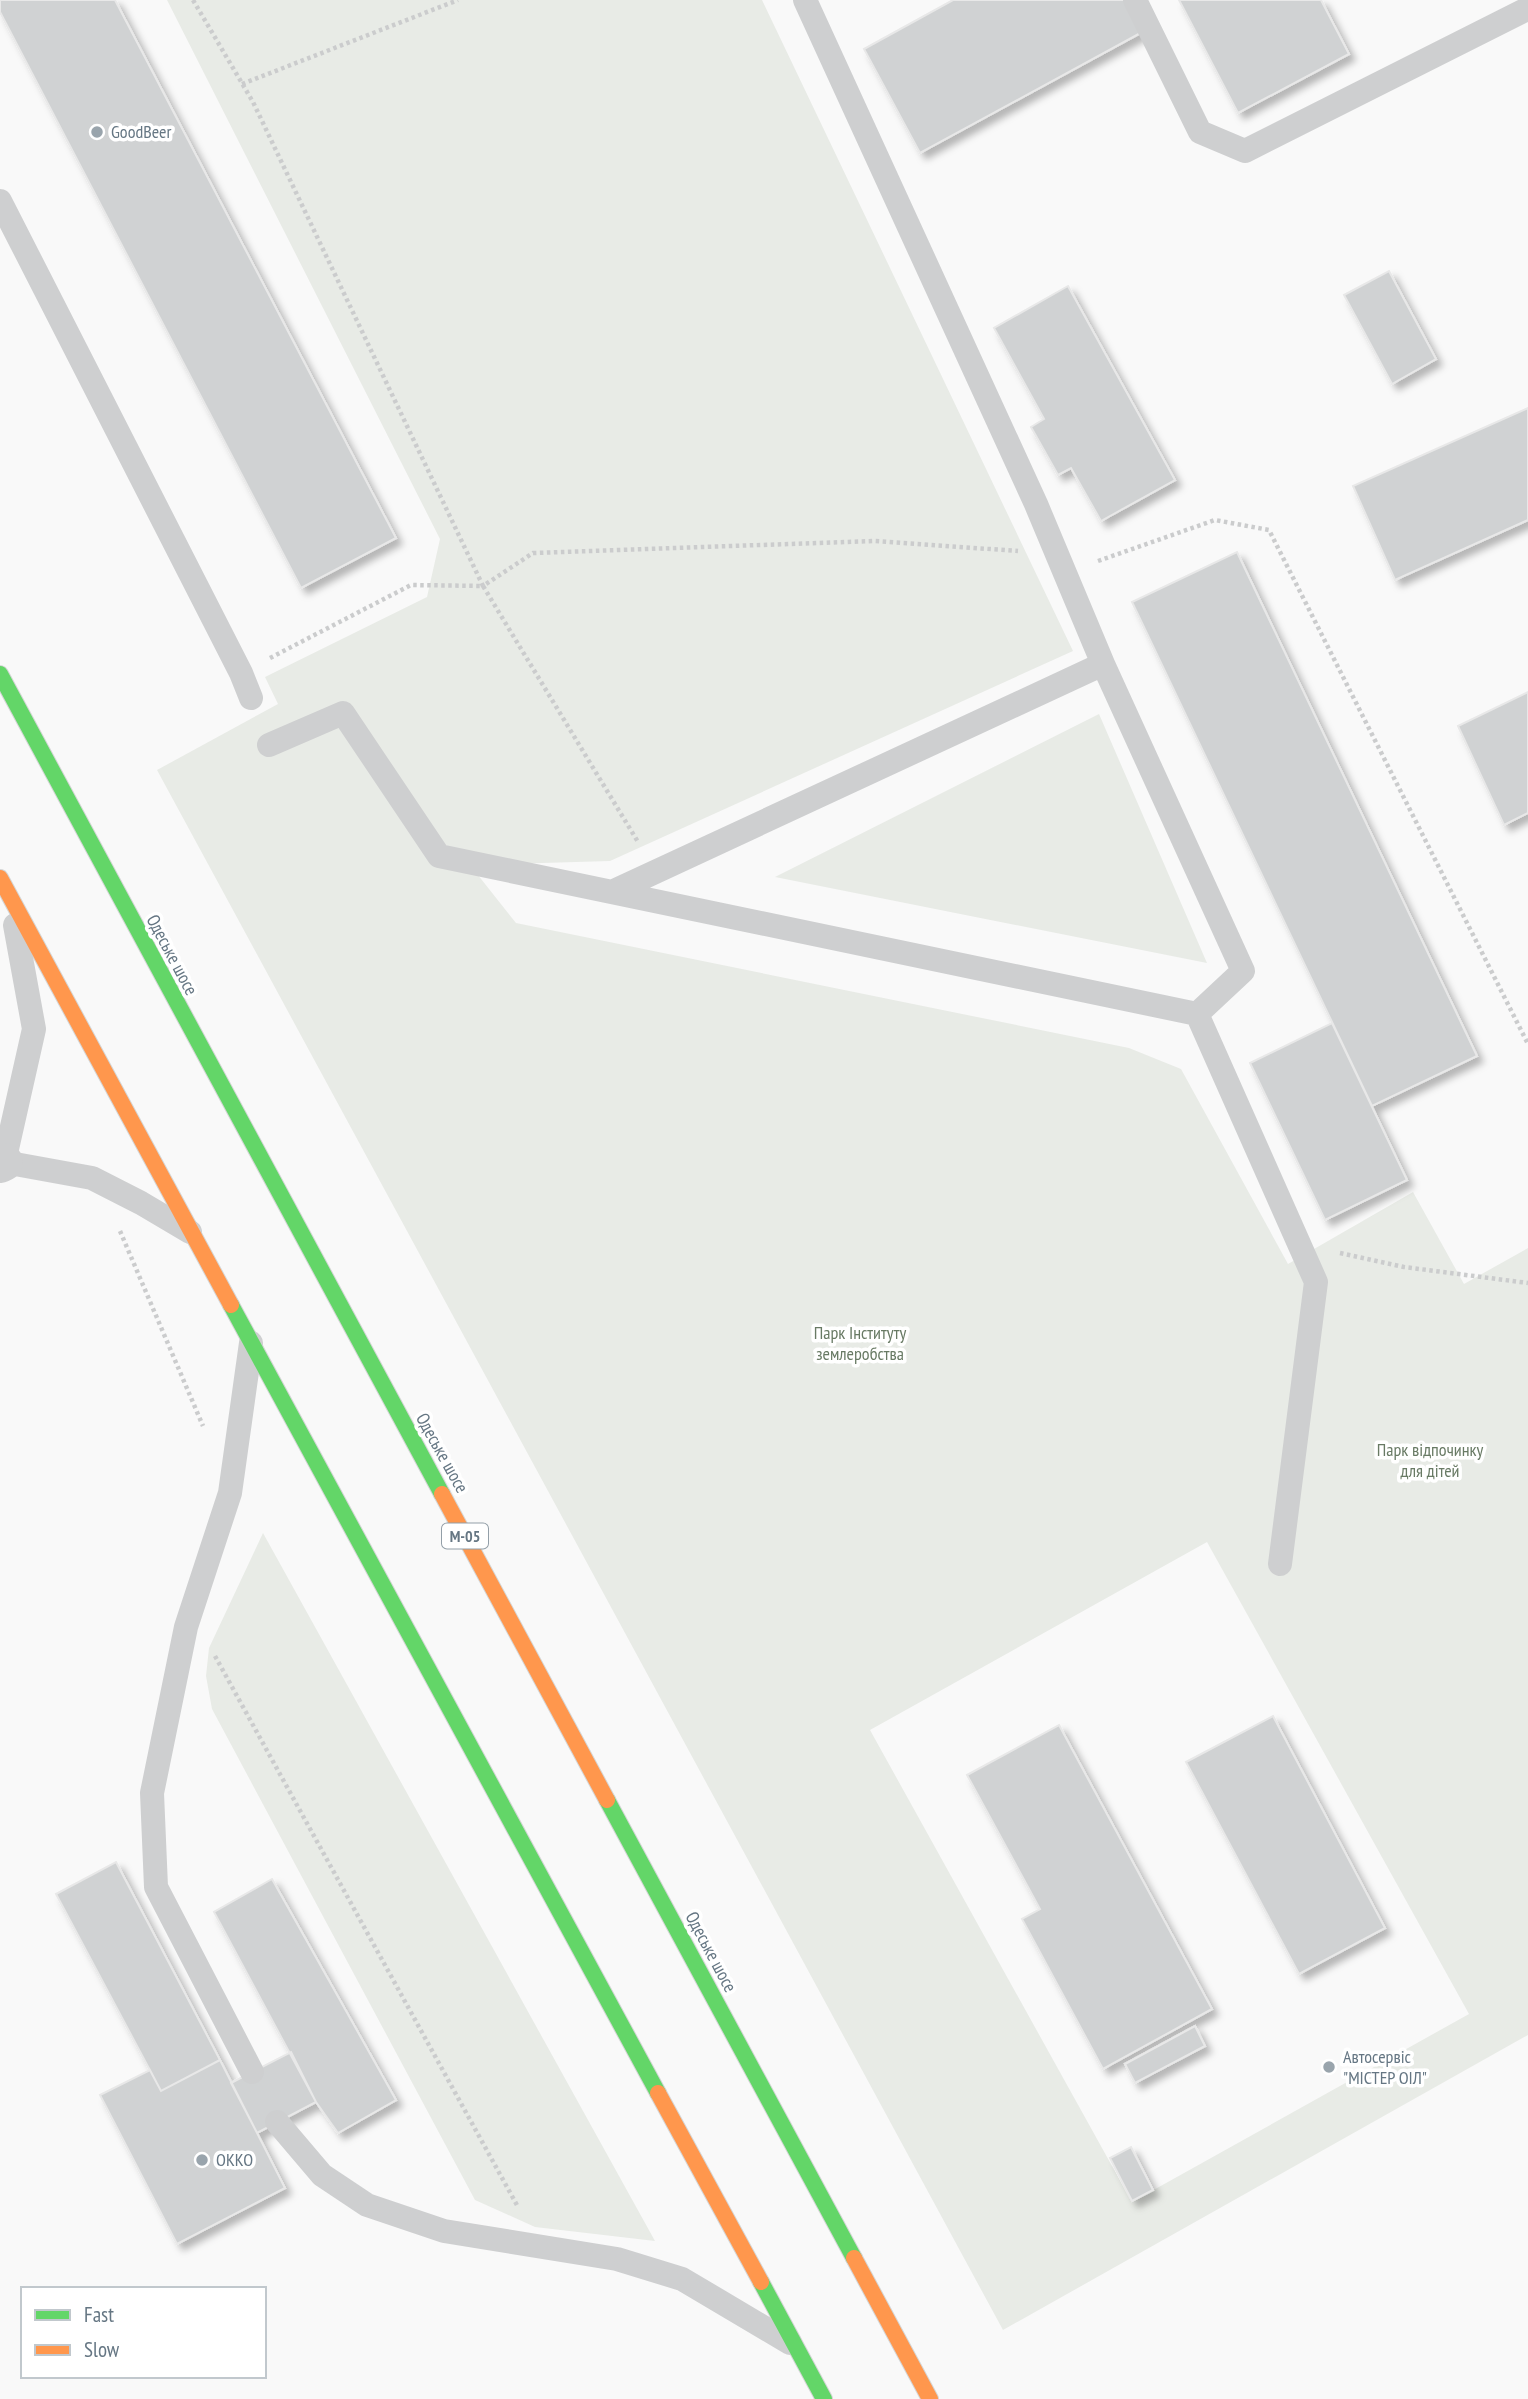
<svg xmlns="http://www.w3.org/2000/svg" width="1528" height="2399" font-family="'PT Sans Narrow',sans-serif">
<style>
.green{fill:#e8ebe6;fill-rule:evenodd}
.building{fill:#d0d2d3;stroke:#e8e8e8;stroke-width:2;filter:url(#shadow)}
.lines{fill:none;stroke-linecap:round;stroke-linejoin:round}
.fast-casing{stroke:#d5d6d6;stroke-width:18}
.slow-casing{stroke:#d5d6d6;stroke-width:18}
.path{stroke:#cbcccd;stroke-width:4.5;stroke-dasharray:3.5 3.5;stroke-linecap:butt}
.lane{stroke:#cecfd0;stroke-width:24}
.street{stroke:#cecfd0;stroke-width:38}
.fast{stroke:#63d668;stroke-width:16}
.slow{stroke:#ff974d;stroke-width:16}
.poi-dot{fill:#99a4ac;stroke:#fff;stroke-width:2.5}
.labels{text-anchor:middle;stroke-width:7;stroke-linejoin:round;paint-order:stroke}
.shield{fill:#fff;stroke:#939fa8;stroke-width:2}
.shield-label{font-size:16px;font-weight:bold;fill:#657683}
.poi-label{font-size:18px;fill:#657683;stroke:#fff;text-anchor:start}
.street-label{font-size:18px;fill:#657683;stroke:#fff}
.park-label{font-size:18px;fill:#687a64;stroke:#fff}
</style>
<defs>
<filter id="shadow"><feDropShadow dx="6" dy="6" stdDeviation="3.5" flood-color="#0004"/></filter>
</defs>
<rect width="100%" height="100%" fill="#f9f9f9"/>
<!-- green -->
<path class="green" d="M 167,0 L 762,0 L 1073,651 L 610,861 L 470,865 L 516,923 L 1129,1048 L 1181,1069 L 1288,1264 L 1413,1192 L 1464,1284 L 1528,1248 L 1528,2035 L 1003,2330 L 157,770 L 278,704 L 265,677 L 427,597 L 440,539 ZM 1207,1542 L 1469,2014 L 1132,2202 L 870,1730 Z
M 1099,714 L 1207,963 L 775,877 Z
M 263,1533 L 655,2241 L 535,2227 L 475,2200 L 212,1709 L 206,1676 L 209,1648 Z"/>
<!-- building -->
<path class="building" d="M 0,0 L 115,0 L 396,538 L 301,588 L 0,12 Z
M 953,0 L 1130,0 L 1146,30 L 920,153 L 864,49 Z
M 1179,0 L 1321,0 L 1349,54 L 1238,113 Z
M 1389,271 L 1436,359 L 1392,384 L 1344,295 Z
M 1068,286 L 1175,480 L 1101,521 L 1071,468 L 1058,475 L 1031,427 L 1044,419 L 994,328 Z
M 1528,408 L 1528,520 L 1395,580 L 1353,486 Z
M 1237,552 L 1477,1056 L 1372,1106 L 1132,602 Z
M 1528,692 L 1528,813 L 1504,825 L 1458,726 Z
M 1332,1023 L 1407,1180 L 1325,1220 L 1250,1063 Z
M 1273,1716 L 1385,1928 L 1299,1974 L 1186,1762 Z
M 1059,1725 L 1212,2009 L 1103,2069 L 1022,1919 L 1040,1909 L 967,1775 Z
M 116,1862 L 220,2060 L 161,2091 L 56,1894 Z
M 272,1879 L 396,2100 L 338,2133 L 316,2102 L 214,1912 Z
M 1195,2026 L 1205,2046 L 1135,2083 L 1125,2064 Z
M 291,2052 L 316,2102 L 257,2133 L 231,2083 Z
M 220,2060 L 285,2188 L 177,2244 L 100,2095 L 150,2070 L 161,2091 Z
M 1131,2147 L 1153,2190 L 1132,2201 L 1110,2158 Z"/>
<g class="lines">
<defs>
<path id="fast" d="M 0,674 L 442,1494
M 231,1305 L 658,2093
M 607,1800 L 854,2258
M 761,2282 L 824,2399"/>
<path id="slow" d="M 0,878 L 231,1305
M 442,1494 L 607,1800
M 658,2093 L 761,2282
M 854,2258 L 930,2399"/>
</defs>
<!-- fast casing -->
<use href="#fast" class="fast-casing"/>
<!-- slow casing -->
<use href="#slow" class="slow-casing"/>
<!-- path -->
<path class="path" d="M 193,0 L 253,102 L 483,586 L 533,553 L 874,541 L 1018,551
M 242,84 L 458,0
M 1098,561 L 1215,520 L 1269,530 L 1528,1044
M 270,658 L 411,585 L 483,586 L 638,842
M 120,1231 L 203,1426
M 1340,1253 L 1404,1267 L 1528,1283
M 215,1656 L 518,2207"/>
<!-- lane -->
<path class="lane" d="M 805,0 L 1036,504 L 1103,664
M 1135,0 L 1200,132 L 1245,151 L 1523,11
M 0,201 L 241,673 L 251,698
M 269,745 L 343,713 L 439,856 L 1197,1014 L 1243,971 L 1103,664 L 612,892
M 15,925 L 34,1029 L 4,1162 L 92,1178 L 141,1203 L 190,1232
M 1197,1014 L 1316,1282 L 1280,1564
M 251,1343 L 230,1493 L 186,1627 L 152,1793 L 156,1887 L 252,2072
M 277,2122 L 322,2175 L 367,2205 L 444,2231 L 617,2259 L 682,2279 L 790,2343"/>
<!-- street -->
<path class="street" d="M 0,1164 L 4,1162"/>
<!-- fast -->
<use href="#fast" class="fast"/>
<!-- slow -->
<use href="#slow" class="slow"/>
</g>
<!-- markers -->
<g class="poi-dot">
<circle cx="97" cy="132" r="7"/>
<circle cx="1329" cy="2067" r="7"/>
<circle cx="202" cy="2160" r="7"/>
</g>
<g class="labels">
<!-- shield labels -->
<rect class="shield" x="442" y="1523.5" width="46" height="25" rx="5"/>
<g class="shield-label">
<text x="465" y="1542">М-05</text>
</g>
<!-- poi labels -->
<g class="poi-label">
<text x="111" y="138">GoodBeer</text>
<text x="1343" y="2063">Автосервіс<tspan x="1343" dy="21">"МІСТЕР ОІЛ"</tspan></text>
<text x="216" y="2166">ОККО</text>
</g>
<!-- street labels -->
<g class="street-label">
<text transform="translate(172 955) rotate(62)" y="6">Одеське шосе</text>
<text transform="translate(442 1453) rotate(61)" y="6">Одеське шосе</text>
<text transform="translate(711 1952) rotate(62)" y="6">Одеське шосе</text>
</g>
<!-- park labels -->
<g class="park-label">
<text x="860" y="1339">Парк Інституту<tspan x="860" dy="21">землеробства</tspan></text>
<text x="1430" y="1456">Парк відпочинку<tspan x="1430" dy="21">для дітей</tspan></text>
</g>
</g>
<!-- legend -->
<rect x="21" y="2287" width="245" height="91" fill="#ffffff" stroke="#c1c8cd" stroke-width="2"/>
<rect x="35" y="2310" width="35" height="10" fill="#63d668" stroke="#c1c8cd" stroke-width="2"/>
<text x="84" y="2322" font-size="21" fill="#657683">Fast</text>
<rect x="35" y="2345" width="35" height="10" fill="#ff974d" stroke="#c1c8cd" stroke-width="2"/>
<text x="84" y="2357" font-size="21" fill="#657683">Slow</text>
</svg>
